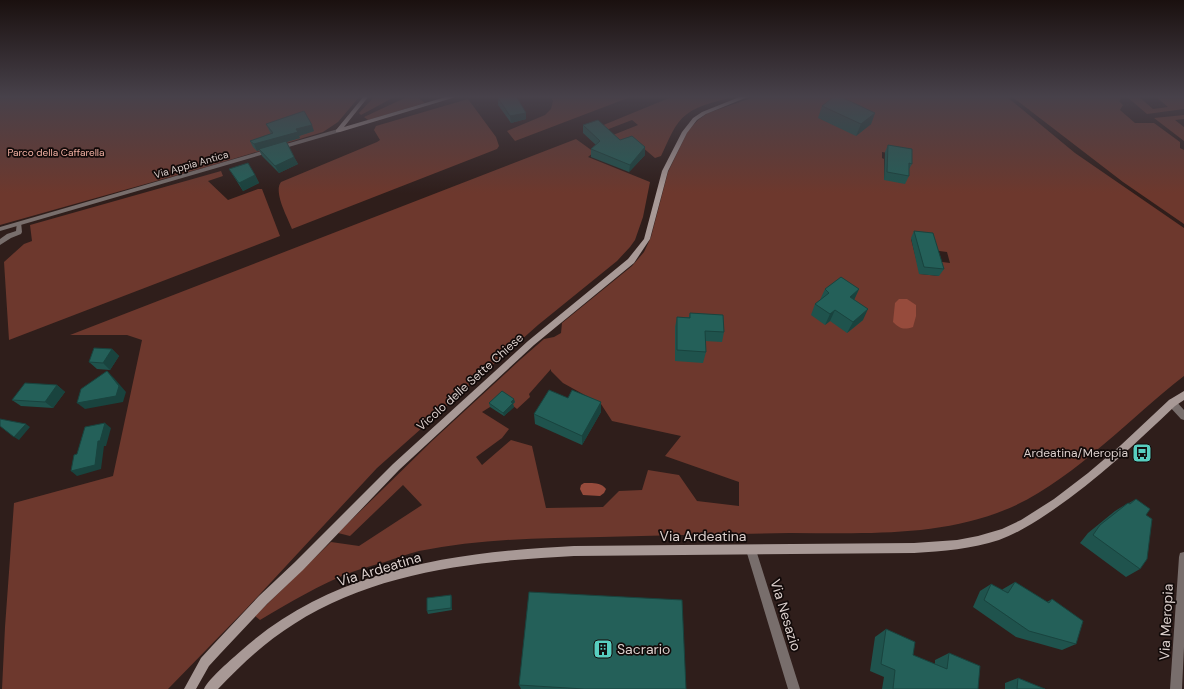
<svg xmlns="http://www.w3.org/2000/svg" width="1184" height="689" font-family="'DM Sans',sans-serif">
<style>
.green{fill:#6d382d;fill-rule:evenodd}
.water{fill:#964b3c}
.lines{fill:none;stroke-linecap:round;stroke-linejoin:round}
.pedestrian{fill:#786e6c;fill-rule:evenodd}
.minor{fill:#786e6c;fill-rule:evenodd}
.tertiary{fill:#786e6c;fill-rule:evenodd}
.secondary{fill:#a89996;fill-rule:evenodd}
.wall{fill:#1f534d}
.shaded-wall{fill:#19433e}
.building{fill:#246059;stroke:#19433e}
.labels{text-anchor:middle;stroke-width:3.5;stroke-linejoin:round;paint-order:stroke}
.far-park-label{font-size:10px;fill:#f4b2a4;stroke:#120a09}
.far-street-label{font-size:10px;fill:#dbcfcc;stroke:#120a09}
.street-label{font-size:12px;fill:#dbcfcc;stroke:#120a09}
.poi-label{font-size:12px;fill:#dbcfcc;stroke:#120a09;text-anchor:end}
.near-street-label{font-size:14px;fill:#dbcfcc;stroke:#120a09}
.near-poi-label{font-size:14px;fill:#dbcfcc;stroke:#120a09;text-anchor:start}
</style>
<rect width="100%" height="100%" fill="#2f1e1b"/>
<!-- green -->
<path class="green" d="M 0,96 L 360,96 L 338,122 L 323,132 L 213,165 L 0,225 Z
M 375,96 L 396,96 L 361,115 L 359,113 Z
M 409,96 L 416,96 L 425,103 L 368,120 L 364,117 Z
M 551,96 L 633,96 L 515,141 L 507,131 L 545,115 L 551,109 L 553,101 Z
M 674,96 L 735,96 C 720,101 700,104 687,114 C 674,123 668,142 661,156 L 655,158 L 635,141 L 623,144 L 613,135 L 638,125 L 632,120 L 606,130 L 601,126 Z
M 757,96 L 1006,96 L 1075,153 L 1184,228 L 1184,376 C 1126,421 1065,489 997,513 C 931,537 859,533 790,533 C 727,534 664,535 601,537 C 540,538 479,539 419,551 C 407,554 396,558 385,562 C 374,565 363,568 352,572 C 320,584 289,603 260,620 L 255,616 L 331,542 L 359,546 L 422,505 L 403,485 L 350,536 L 338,533 L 432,441 L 521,359 L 544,339 L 554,337 L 561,333 L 562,323 L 632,266 L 644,252 L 651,237 L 668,172 L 688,131 L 698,120 L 708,113 ZM 819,118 L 871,124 L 856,135 ZM 882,152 L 908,156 L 884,180 L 884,159 L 882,158 ZM 911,239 L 932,250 L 947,252 L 950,263 L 935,261 L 939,276 L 920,274 ZM 551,369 L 551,371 L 563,383 L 601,404 L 612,421 L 681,436 L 665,456 L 739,482 L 739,506 L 697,501 L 679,475 L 648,470 L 642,490 L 619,491 L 603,507 L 546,508 L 532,446 L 511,440 L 482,465 L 476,457 L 502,438 L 509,429 L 482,412 L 490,407 L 514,402 L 512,405 L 517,409 L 530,397 L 529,394 Z
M 1011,96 L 1120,96 L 1121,99 L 1119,101 L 1123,105 L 1120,110 L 1135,123 L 1154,123 L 1180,142 L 1180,148 L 1184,150 L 1184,224 L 1123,182 Z
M 1126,96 L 1138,96 L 1153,109 L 1168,107 L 1155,96 L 1184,96 L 1184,109 L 1147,114 Z
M 468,99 L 496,137 L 499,146 L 497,149 L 292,229 C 288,218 273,192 281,182 L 377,142 L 380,140 L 374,130 L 376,126 Z
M 1184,115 L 1184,119 L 1175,120 L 1184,127 L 1184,141 L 1154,118 Z
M 576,139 L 594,152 L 588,157 L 650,182 L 643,217 L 635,240 L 630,247 L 617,261 L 538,325 L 377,468 L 246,609 L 168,689 L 2,689 L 5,627 L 14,503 L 113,476 L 142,340 L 127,335 L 70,335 Z
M 221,171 L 223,176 L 208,181 L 228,200 L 258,189 L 262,189 L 280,236 L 9,340 L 4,262 L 24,244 L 32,241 L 30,225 Z"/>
<!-- water -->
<path class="water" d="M 899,299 L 907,299 L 916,305 L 916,316 L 913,327 C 904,330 900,329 893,322 L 895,303 Z
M 584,483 C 592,483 601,482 606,489 L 604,493 L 600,496 L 583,495 L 580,489 L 581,485 Z"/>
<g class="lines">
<!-- pedestrian -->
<path class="pedestrian" d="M 17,222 L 21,222 L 22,232 L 21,234 L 11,238 L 0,245 L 0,239 L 7,234 L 16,231 Z"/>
<!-- minor -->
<path class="minor" d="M 1172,399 L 1175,400 L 1184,410 L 1184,420 L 1181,419 L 1169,406 L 1168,403 L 1169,400 Z
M 751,545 L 755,547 L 756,550 L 800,689 L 788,689 L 746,550 L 747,547 Z
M 1184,552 L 1184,647 L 1182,689 L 1170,689 L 1179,557 L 1180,553 Z"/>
<!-- tertiary -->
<path class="tertiary" d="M 338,129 L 340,130 L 340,132 L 0,231 L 0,227 Z"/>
<!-- secondary -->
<path class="secondary" d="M 364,96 L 369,96 L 344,127 L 449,96 L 459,96 L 340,132 L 336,132 L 336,130 Z
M 742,96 L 750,96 L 706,114 L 697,120 L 687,133 L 668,171 L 650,239 L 634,263 L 534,345 L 399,470 L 303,570 L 267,604 L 220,654 L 209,666 L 196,689 L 184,689 L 201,658 L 212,646 L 259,596 L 295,562 L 393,464 L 528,341 L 628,259 L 644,239 L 662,171 L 682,132 L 693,118 L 702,112 Z
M 1184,391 L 1184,400 L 1175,406 C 1135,444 1094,483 1047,514 C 1032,524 1016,534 999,540 C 972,549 943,551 914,553 L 574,556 C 478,561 376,571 294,624 C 265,642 241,665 218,689 L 204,689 C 209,678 232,659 242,650 C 334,568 456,552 574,546 L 914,543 L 957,540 L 978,536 L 1002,529 L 1021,520 L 1054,499 L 1088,473 L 1121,445 L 1169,400 Z"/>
</g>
<!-- wall -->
<path class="wall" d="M 498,98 L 526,113 L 526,119 L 511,123 L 498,105 Z
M 822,106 L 875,113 L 871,124 L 856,136 L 818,118 Z
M 266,124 L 314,131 L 299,136 L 300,138 L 286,142 L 294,157 L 298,164 L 279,173 L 262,156 L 259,150 L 257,151 L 253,147 L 250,141 L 271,134 Z
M 583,125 L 620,140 L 645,147 L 645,155 L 629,172 L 591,157 L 591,149 L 596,145 L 583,133 Z
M 888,145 L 912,164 L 909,169 L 909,176 L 905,184 L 884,180 L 885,152 Z
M 229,169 L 255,175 L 259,183 L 243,191 Z
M 914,231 L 944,269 L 939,276 L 919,274 L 911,238 Z
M 825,289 L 859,289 L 854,300 L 863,320 L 847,333 L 830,321 L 825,325 L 811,315 L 815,304 L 820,300 Z
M 690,313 L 724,332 L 722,342 L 705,341 L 706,352 L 703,363 L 675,361 L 675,327 L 677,317 L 689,317 Z
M 112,349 L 119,356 L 110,370 L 97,369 L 89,362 Z
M 57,385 L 65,392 L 53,408 L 21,406 L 12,400 Z
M 568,398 L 601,402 L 601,412 L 582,445 L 535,424 L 534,414 Z
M 515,402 L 513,404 L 514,407 L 504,416 L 490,407 L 489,403 Z
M 1136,499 L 1146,515 L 1140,569 L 1126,577 L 1080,543 L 1088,533 L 1115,511 L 1128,503 L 1129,503 Z
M 1015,582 L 1047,602 L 1052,599 L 1076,644 L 1062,650 L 1016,637 L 973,607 L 980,591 L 991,584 L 1002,590 L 1003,589 Z
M 452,597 L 452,610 L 428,614 L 427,611 Z
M 886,629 L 913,655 L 935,664 L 935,660 L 949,653 L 978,689 L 882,689 L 884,677 L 870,671 L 875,637 Z
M 1018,678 L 1045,689 L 1005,689 L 1005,683 Z
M 519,685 L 686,689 L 521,689 Z"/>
<!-- shaded-wall -->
<path class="shaded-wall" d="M 526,113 L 526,119 L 511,123 L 510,116 Z
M 875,113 L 871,124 L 856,136 L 861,124 Z
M 312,125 L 314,131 L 299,136 L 300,138 L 260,150 L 259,149 L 259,150 L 257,151 L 254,144 L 296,129 Z
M 645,147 L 645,155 L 629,172 L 630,165 Z
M 294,157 L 298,164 L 279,173 L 275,166 Z
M 255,175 L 259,183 L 243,191 L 239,183 Z
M 859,289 L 854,300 L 850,297 Z
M 868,309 L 863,320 L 847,333 L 853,322 Z
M 835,310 L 830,321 L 825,325 L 830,314 Z
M 112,349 L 119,356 L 110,370 L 103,363 Z
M 107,371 L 114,378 L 126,392 L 123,402 L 85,409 L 77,403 Z
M 57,385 L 65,392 L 53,408 L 45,402 Z
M 514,399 L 515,402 L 513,404 L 514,407 L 504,416 L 503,413 Z
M 601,402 L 601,412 L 582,445 L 582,436 Z
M 105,423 L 111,428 L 106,446 L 104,446 L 101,469 L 77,476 L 71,471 L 98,441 Z
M 26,424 L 30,427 L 19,440 L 14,437 Z
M 451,595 L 452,597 L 452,610 L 451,608 Z"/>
<!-- building -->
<path class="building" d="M 504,96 L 516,96 L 526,113 L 510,116 L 498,98 Z
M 835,96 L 839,96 L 875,113 L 861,124 L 822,106 Z
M 304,111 L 312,125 L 296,129 L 298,132 L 254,144 L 250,141 L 273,133 L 266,124 Z
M 598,120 L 620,140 L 632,136 L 645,147 L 630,165 L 591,149 L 600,141 L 583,125 Z
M 286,141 L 294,157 L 275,166 L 259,149 Z
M 888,145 L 912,149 L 912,164 L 909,163 L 909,176 L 887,172 Z
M 248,163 L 255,175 L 239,183 L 229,169 Z
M 914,231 L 933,233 L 944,269 L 924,267 Z
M 841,277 L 859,289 L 850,297 L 868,309 L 853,322 L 835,310 L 830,314 L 815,304 L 829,293 L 825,289 Z
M 690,313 L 723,315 L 724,332 L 705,331 L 706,352 L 677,350 L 677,317 L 690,318 Z
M 94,348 L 112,349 L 103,363 L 89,362 Z
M 107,371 L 119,386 L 116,396 L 77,403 L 81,389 Z
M 25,383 L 57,385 L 45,402 L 12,400 Z
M 549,390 L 568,398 L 572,390 L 601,402 L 582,436 L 534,414 Z
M 502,391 L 514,399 L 511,402 L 513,403 L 503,413 L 489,403 Z
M 0,419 L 26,424 L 14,437 L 0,426 Z
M 105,423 L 100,441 L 98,441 L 95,465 L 71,471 L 74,455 L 77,454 L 85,427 Z
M 1136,499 L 1150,509 L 1146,515 L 1152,519 L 1147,559 L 1140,569 L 1093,535 L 1100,525 L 1128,503 L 1130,504 Z
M 1015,582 L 1049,603 L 1052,599 L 1083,621 L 1076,644 L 1029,631 L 984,600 L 991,584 L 1008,593 Z
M 529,592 L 682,600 L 686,689 L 584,689 L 519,685 Z
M 451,595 L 451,608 L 427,611 L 427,598 Z
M 886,629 L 915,642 L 913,655 L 947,669 L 949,653 L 980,666 L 978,689 L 893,689 L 895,670 L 881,664 Z
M 1018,678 L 1045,689 L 1017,689 Z"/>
<!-- sky -->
<linearGradient id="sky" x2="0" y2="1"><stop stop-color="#1a100f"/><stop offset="0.5" stop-color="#47414a"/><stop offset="1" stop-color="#47414a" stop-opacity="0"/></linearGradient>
<rect width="1184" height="193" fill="url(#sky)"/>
<!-- icons -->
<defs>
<symbol id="bus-square" viewBox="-11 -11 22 22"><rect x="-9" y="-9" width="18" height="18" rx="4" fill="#58cec0" stroke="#120a09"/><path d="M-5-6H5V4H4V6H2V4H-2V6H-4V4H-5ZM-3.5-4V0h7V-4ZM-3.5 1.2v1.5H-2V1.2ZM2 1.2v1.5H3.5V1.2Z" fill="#111"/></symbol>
<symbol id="building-square" viewBox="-11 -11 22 22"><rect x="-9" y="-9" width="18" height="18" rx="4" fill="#58cec0" stroke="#120a09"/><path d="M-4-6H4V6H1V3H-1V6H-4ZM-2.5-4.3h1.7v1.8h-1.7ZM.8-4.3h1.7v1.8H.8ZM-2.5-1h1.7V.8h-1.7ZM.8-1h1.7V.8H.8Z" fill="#111"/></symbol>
</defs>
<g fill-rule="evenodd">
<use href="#bus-square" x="1131" y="442" width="22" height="22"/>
<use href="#building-square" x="592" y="638" width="22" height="22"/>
</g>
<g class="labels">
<!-- far-park labels -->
<g class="far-park-label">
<text x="56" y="156">Parco della Caffarella</text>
</g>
<!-- far-street labels -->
<g class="far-street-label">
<text transform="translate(191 164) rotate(-16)" y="4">Via Appia Antica</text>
</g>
<!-- street labels -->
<g class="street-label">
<text transform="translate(470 382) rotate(-42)" y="4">Vicolo delle Sette Chiese</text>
</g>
<!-- poi labels -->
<g class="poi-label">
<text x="1128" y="457">Ardeatina/Meropia</text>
</g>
<!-- near-street labels -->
<g class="near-street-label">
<text x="703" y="541">Via Ardeatina</text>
<text transform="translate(379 569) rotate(-17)" y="5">Via Ardeatina</text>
<text transform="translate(786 615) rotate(73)" y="5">Via Nesazio</text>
<text transform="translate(1166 622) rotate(-87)" y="5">Via Meropia</text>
</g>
<!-- near-poi labels -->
<g class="near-poi-label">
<text x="617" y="654">Sacrario</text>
</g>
</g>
</svg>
